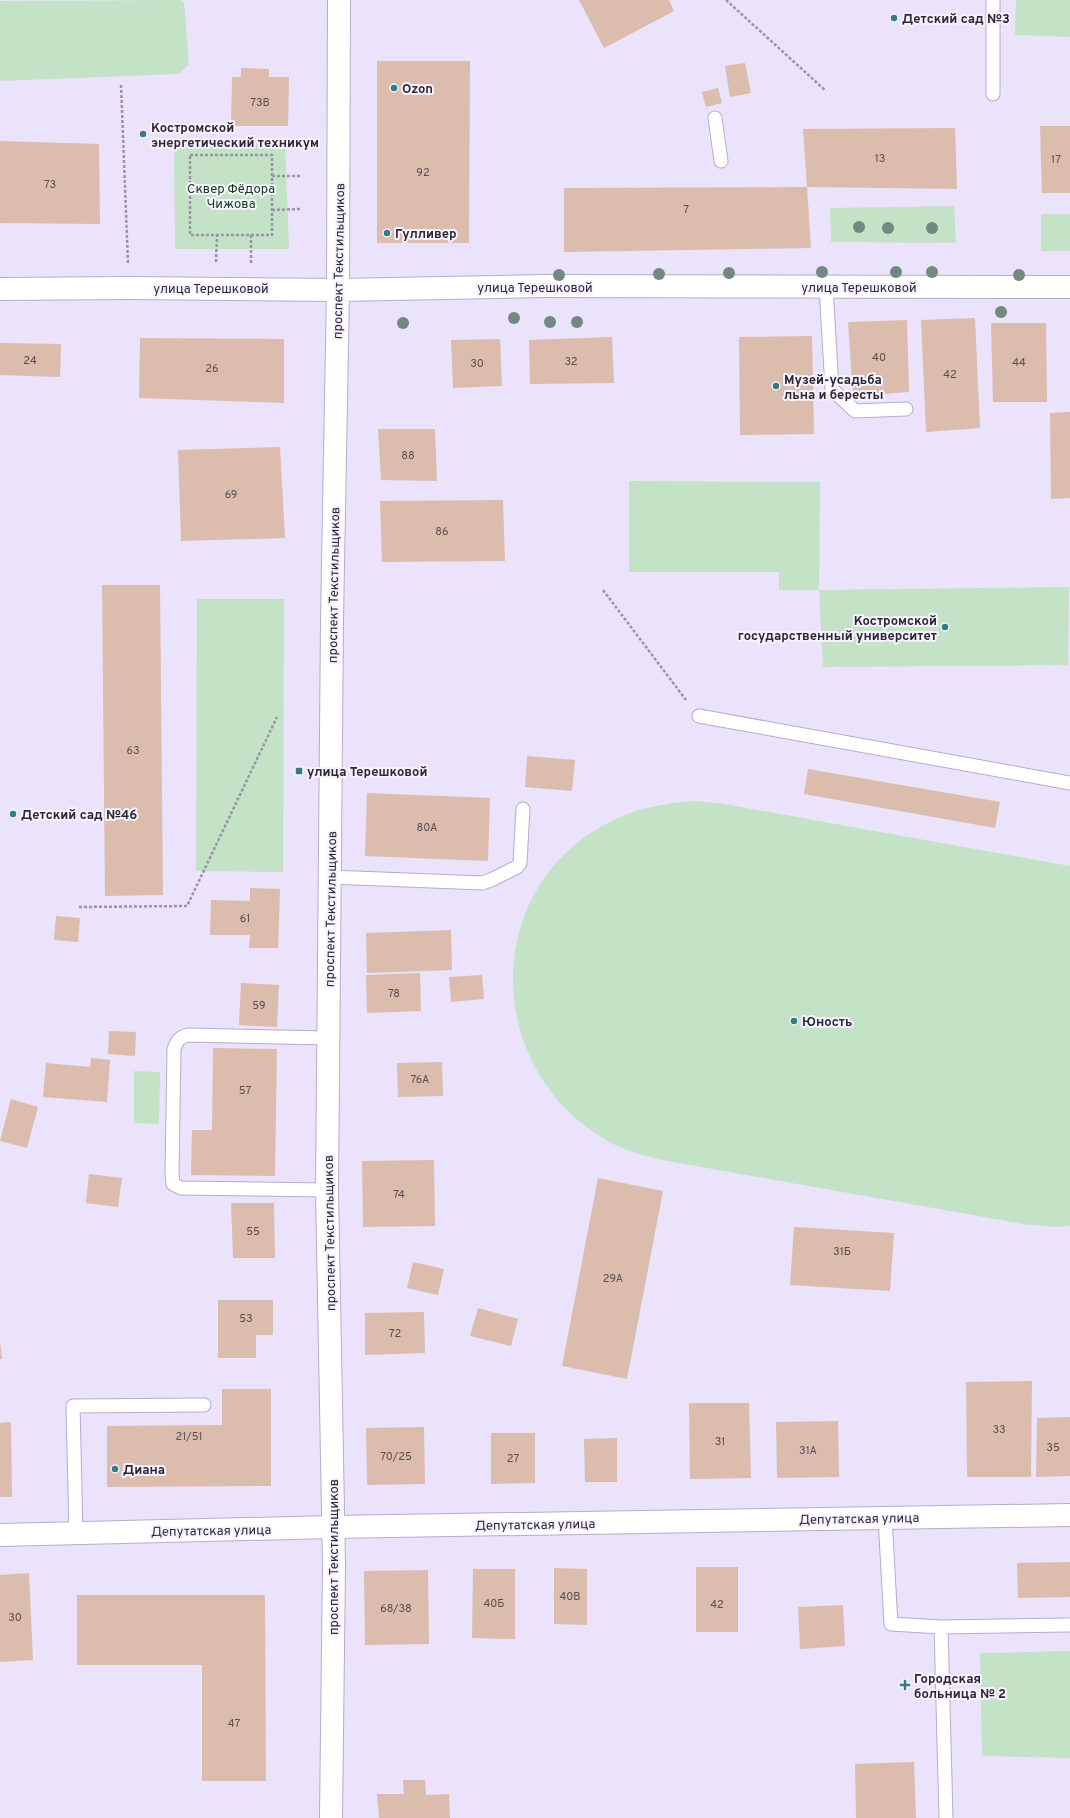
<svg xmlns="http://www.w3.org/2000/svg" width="1070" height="1818" font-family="Overpass,sans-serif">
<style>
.green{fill:#c4e3c6}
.building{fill:#dcbcac}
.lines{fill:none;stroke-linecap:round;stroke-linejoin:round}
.lane-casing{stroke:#b7acc9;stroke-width:15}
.street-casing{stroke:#b7acc9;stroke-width:24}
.secondary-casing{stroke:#b7acc9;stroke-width:24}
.path{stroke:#9b94a7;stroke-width:2.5;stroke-dasharray:3 2;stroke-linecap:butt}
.lane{stroke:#fff;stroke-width:13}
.street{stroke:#fff;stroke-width:22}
.secondary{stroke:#fff;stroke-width:22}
.tree{fill:#71897f}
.poi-dot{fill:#347c83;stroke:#f7f2ff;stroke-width:1.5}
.labels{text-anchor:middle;stroke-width:4;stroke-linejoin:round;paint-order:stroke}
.number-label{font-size:11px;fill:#594e52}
.poi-label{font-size:13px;font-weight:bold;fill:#2d2934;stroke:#f7f2ff;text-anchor:start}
.park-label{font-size:13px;fill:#0e4019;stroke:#f7f2ff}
.street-label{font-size:13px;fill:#2d2934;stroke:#f7f2ff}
</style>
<rect width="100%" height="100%" fill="#ebe2fb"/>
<!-- green -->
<path class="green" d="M 181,0 L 184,2 L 189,64 L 179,74 L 0,81 L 0,1 Z
M 1016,0 L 1070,0 L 1070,37 L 1015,35 Z
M 285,141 L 289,249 L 175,249 L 174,142 Z
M 954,206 L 956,243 L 831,242 L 830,208 Z
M 1041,214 L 1070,214 L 1070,251 L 1041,251 Z
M 629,481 L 820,482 L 819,590 L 1069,587 L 1068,665 L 823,667 L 819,590 L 779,590 L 779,572 L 629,572 Z
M 197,599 L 284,599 L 283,872 L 196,871 Z
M 696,801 L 724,804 L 1070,866 L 1070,1226 L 1051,1227 L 1023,1224 L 662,1160 C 643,1155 624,1151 608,1141 C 481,1070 480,883 614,820 C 640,807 667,803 696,801 Z
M 134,1071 L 160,1072 L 159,1124 L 134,1123 Z
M 1070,1651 L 1070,1758 L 982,1756 L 980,1653 Z"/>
<!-- building -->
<path class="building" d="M 579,0 L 669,0 L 674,11 L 604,48 Z
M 377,61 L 470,61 L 469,243 L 377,243 Z
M 745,63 L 751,93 L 730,97 L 725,66 Z
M 241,68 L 269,69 L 269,77 L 289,77 L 288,126 L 231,126 L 232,77 L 241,77 Z
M 718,88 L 722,103 L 706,107 L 702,92 Z
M 1040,126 L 1070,126 L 1070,193 L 1042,193 Z
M 955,128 L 957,189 L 807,187 L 803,129 Z
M 0,141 L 99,144 L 100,224 L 0,223 Z
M 807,187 L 811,248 L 564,252 L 564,188 Z
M 975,318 L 980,428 L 926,432 L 921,320 Z
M 907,320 L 909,392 L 853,396 L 848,322 Z
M 991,323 L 1046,323 L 1047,402 L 993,402 Z
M 812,336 L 814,434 L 740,435 L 739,337 Z
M 612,337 L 614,383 L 530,384 L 529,340 Z
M 140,338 L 284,339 L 284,403 L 139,398 Z
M 500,339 L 502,386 L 453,388 L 451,340 Z
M 0,343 L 61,344 L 60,377 L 0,375 Z
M 1070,412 L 1070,498 L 1051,499 L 1050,413 Z
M 378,429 L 435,429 L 437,481 L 381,480 Z
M 280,447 L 285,538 L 181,541 L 178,450 Z
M 503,500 L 505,561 L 382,562 L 380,501 Z
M 102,585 L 160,585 L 163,895 L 105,896 Z
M 527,756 L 575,760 L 572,791 L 525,787 Z
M 808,769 L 1000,802 L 995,828 L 804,794 Z
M 367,793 L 490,798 L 488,861 L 365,856 Z
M 250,888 L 280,889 L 278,948 L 249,948 L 250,935 L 210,935 L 211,900 L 250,901 Z
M 56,916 L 80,918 L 78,942 L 54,940 Z
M 451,930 L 452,970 L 367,973 L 366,933 Z
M 420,973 L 421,1011 L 367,1013 L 366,975 Z
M 482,975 L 484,999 L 451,1002 L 449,977 Z
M 241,983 L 279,985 L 277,1027 L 239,1025 Z
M 109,1031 L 136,1032 L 135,1056 L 108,1054 Z
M 213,1048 L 277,1049 L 275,1176 L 191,1175 L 192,1130 L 212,1130 Z
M 91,1058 L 110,1060 L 107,1102 L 43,1097 L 46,1063 L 90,1067 Z
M 442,1062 L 443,1096 L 398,1097 L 397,1063 Z
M 11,1099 L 38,1107 L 27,1148 L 0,1141 Z
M 434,1160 L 435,1226 L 363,1227 L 362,1161 Z
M 89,1174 L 122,1178 L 118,1207 L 86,1203 Z
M 598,1178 L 663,1191 L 627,1379 L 562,1366 Z
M 231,1203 L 274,1203 L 275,1258 L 233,1258 Z
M 794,1227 L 894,1233 L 890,1291 L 790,1285 Z
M 413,1262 L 444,1269 L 438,1295 L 407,1288 Z
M 218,1300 L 273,1300 L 273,1335 L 256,1335 L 256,1358 L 218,1358 Z
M 478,1308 L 518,1319 L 511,1346 L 470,1336 Z
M 424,1312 L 425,1353 L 365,1355 L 365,1313 Z
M 0,1342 L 2,1359 L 0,1359 Z
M 1032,1381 L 1031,1477 L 967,1477 L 966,1382 Z
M 222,1389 L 271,1389 L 271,1486 L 107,1487 L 107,1426 L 222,1425 Z
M 689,1403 L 749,1403 L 751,1478 L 690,1479 Z
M 1070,1417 L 1070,1476 L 1036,1477 L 1037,1418 Z
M 838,1421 L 839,1477 L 777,1478 L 776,1422 Z
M 11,1422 L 12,1497 L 0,1497 L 0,1423 Z
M 424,1427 L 425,1484 L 367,1485 L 366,1428 Z
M 491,1433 L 535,1433 L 535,1483 L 491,1484 Z
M 617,1438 L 617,1482 L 585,1482 L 584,1439 Z
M 1070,1562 L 1070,1597 L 1018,1598 L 1017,1563 Z
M 696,1567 L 738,1567 L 738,1632 L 696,1632 Z
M 554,1568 L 587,1569 L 587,1625 L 554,1624 Z
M 473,1569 L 515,1569 L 515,1639 L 472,1638 Z
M 428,1570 L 429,1644 L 365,1645 L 364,1571 Z
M 29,1573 L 33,1660 L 0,1662 L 0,1575 Z
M 77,1595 L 265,1595 L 266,1781 L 202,1781 L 202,1665 L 77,1665 Z
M 843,1605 L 845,1646 L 800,1649 L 798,1607 Z
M 914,1762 L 916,1818 L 856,1818 L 855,1764 Z
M 403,1780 L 425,1780 L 426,1795 L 449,1794 L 450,1818 L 379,1818 L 377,1794 L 404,1794 Z"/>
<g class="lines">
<defs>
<path id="lane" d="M 993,94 L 993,0
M 715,118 L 721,161
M 826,286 L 832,389 L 855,411 L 906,409
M 699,716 L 1070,783
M 330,877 L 482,883 L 491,880 L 517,867 L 520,863 L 523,809
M 327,1190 L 181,1188 L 173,1184 L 172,1173 L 174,1049 C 177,1041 179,1037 188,1035 L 329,1038
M 885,1518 L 891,1624 L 941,1627 L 946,1818
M 76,1533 L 73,1406 L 204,1405
M 941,1627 L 1070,1625"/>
<path id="street" d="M 338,290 L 339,0
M 0,1535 L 333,1527 L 1070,1515"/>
<path id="secondary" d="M 0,289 L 129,288 L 338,290 L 544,286 L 1070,287
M 331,1818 L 334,1565 L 327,1190 L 332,620 L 338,290"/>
</defs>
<!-- lane casing -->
<use href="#lane" class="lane-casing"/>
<!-- street casing -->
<use href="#street" class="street-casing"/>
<!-- secondary casing -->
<use href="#secondary" class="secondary-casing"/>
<!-- path -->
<path class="path" d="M 726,0 L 826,91
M 121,85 L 128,263
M 190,155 L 272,155 L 272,235 L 190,235 Z
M 272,176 L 301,176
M 272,210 L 300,209
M 251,235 L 251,264
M 216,262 L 217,235
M 603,590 L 686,700
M 79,907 L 187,906 L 277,717"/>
<!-- lane -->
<use href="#lane" class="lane"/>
<!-- street -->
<use href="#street" class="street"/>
<!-- secondary -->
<use href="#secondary" class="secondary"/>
</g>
<!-- trees -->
<g class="tree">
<circle cx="859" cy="227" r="6"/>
<circle cx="888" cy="228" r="6"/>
<circle cx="932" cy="228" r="6"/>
<circle cx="822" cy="272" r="6"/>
<circle cx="896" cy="272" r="6"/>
<circle cx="932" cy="272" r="6"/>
<circle cx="729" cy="273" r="6"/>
<circle cx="659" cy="274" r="6"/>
<circle cx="559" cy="275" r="6"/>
<circle cx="1019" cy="275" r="6"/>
<circle cx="1001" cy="312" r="6"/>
<circle cx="514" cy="318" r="6"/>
<circle cx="550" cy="322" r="6"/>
<circle cx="577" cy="322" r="6"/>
<circle cx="403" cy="323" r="6"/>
</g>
<!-- markers -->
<g class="poi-dot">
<circle cx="894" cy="18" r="4"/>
<circle cx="394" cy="88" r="4"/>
<circle cx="143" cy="134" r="4"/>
<circle cx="387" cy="233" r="4"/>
<circle cx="776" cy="386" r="4"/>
<circle cx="945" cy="627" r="4"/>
<rect x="295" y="767" width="8" height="8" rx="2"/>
<circle cx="13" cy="814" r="4"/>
<circle cx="794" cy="1021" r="4"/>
<circle cx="115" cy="1469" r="4"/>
<path d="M903 1679h4v4h4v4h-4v4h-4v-4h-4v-4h4z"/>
</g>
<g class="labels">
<!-- number labels -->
<g class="number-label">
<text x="260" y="106">73В</text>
<text x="880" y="162">13</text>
<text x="1056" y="163">17</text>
<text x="423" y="176">92</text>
<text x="50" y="188">73</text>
<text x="686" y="213">7</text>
<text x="879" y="361">40</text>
<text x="30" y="364">24</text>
<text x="571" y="365">32</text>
<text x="1019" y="366">44</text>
<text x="477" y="367">30</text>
<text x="212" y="372">26</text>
<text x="950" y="378">42</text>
<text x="408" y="459">88</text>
<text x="231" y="498">69</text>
<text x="442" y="535">86</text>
<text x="133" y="754">63</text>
<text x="427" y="831">80А</text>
<text x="245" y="922">61</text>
<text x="394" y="997">78</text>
<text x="259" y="1009">59</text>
<text x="420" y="1083">76А</text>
<text x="245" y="1094">57</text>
<text x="399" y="1198">74</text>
<text x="253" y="1235">55</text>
<text x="842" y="1255">31Б</text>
<text x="613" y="1282">29А</text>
<text x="246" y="1322">53</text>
<text x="395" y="1337">72</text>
<text x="999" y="1433">33</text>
<text x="189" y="1440">21/51</text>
<text x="720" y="1445">31</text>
<text x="1053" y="1451">35</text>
<text x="808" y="1454">31А</text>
<text x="396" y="1460">70/25</text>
<text x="513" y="1462">27</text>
<text x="570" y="1600">40В</text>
<text x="494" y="1607">40Б</text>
<text x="717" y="1608">42</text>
<text x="396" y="1612">68/38</text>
<text x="15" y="1621">30</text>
<text x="234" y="1727">47</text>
</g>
<!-- poi labels -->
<g class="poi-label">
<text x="902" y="23">Детский сад №3</text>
<text x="402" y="93">Ozon</text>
<text x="151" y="132">Костромской<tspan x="151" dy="15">энергетический техникум</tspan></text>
<text x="395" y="238">Гулливер</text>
<text x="784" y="384">Музей-усадьба<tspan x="784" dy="15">льна и бересты</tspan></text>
<text x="937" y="625" text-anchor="end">Костромской<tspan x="937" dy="15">государственный университет</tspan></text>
<text x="307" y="776">улица Терешковой</text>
<text x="21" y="819">Детский сад №46</text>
<text x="802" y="1026">Юность</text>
<text x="123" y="1474">Диана</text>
<text x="914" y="1683">Городская<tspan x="914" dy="15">больница № 2</tspan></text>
</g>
<!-- park labels -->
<g class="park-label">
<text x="231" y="193">Сквер Фёдора<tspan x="231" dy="15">Чижова</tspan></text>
</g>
<!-- street labels -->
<g class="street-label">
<text transform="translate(338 261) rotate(-89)" y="5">проспект Текстильщиков</text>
<text x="535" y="292">улица Терешковой</text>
<text x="859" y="292">улица Терешковой</text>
<text x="211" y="293">улица Терешковой</text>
<text transform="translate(333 585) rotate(-89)" y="5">проспект Текстильщиков</text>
<text transform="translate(330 909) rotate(-89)" y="5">проспект Текстильщиков</text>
<text transform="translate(329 1233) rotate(-91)" y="5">проспект Текстильщиков</text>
<text transform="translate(859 1518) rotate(-1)" y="5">Депутатская улица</text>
<text transform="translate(535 1524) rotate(-1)" y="5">Депутатская улица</text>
<text transform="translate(211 1530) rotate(-1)" y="5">Депутатская улица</text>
<text transform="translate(333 1557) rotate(-90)" y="5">проспект Текстильщиков</text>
</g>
</g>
</svg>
